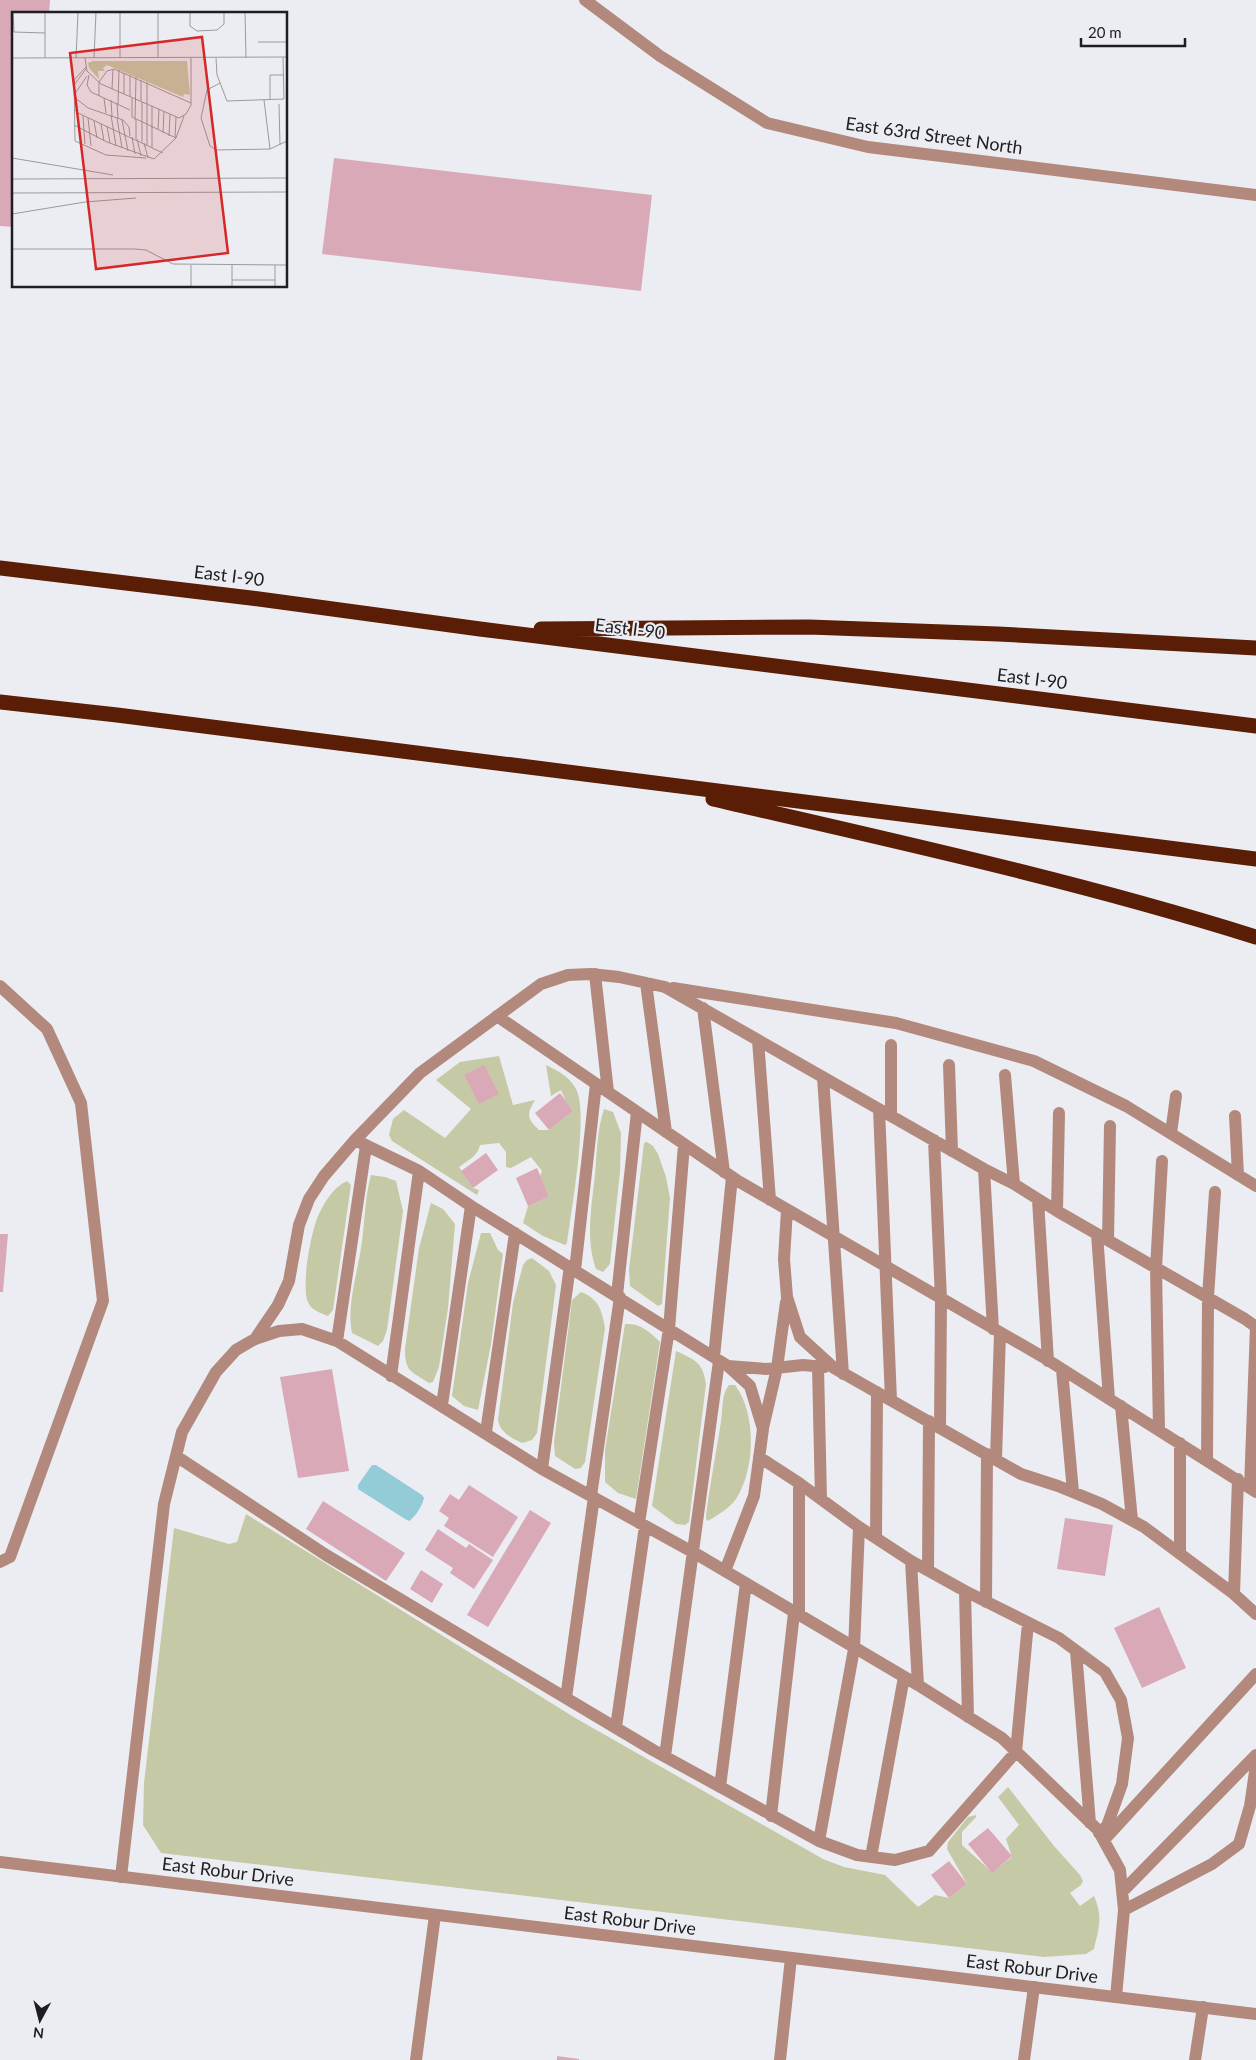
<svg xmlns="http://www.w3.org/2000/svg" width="1256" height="2060" font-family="Lato,sans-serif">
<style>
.green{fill:#c5c9a5}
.water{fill:#93cbd7}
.building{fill:#d9a9b7}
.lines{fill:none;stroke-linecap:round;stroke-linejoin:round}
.lane{stroke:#b2897c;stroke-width:12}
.street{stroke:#b2897c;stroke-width:12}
.highway{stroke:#5a1d05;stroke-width:15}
.labels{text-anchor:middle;stroke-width:4.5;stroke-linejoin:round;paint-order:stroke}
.street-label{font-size:18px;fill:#1e1e20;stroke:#ecedf2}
.inset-road{fill:none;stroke:#9a9a9e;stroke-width:1}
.view{fill:#d62828;fill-opacity:0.15;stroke:#d62828;stroke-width:2.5}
.inset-edge{fill:none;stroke:#1e1e20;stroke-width:2.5}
</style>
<rect width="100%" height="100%" fill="#ecedf2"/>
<!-- green -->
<path class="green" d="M 499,1056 L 513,1105 L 535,1100 C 527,1114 526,1118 539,1130 L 549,1130 L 573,1111 L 566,1102 L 561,1090 L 551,1096 L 546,1065 C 558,1071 569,1076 576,1089 C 589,1112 571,1212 567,1243 L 565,1245 L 543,1236 L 523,1223 L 528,1206 L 549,1197 L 540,1176 L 542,1171 L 531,1157 L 511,1168 L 506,1167 L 506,1152 L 499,1143 L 480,1145 C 478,1156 467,1161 459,1167 L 473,1188 L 479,1190 L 477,1195 L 392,1141 L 389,1135 L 393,1119 L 404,1110 L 445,1138 L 471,1109 L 436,1080 L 460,1062 Z
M 604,1109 L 613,1112 L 621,1133 L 620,1172 L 610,1264 L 603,1272 L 596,1269 C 585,1238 592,1205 595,1174 C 597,1152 597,1130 604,1109 Z
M 647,1142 L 653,1146 L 658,1154 L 666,1177 L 670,1198 L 662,1304 L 658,1306 L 630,1286 L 629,1270 L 644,1143 Z
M 371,1175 L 385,1177 L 396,1181 L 403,1211 L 387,1330 L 383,1341 L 378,1346 L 352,1333 C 346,1305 359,1268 362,1241 C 365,1219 365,1197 371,1175 Z
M 347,1181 L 351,1185 L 333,1310 L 328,1316 C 321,1313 313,1311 309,1304 C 300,1290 311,1232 318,1216 C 324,1203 333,1187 347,1181 Z
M 431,1203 L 443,1209 L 455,1224 L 448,1308 L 439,1367 L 433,1382 L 429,1383 C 411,1371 405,1372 405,1349 L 419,1248 Z
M 481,1233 L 490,1233 L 498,1250 L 503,1254 L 491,1344 L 478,1410 L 464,1406 L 452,1396 L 468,1283 Z
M 532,1258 L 549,1271 L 556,1285 L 537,1433 L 532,1440 L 522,1443 C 512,1438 500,1433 498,1420 L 513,1303 L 523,1265 L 527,1260 Z
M 581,1292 C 598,1298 602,1310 605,1328 L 585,1462 L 581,1468 L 575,1469 L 555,1456 L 554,1442 L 572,1300 Z
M 625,1324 C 640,1323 649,1331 660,1342 L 636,1499 L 618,1493 L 605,1482 L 605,1450 Z
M 676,1351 C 695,1360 703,1362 706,1384 L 689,1522 L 685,1525 L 676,1524 L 652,1506 Z
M 729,1385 L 735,1385 C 757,1414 755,1470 736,1499 C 729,1509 717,1515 708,1521 L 706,1519 L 706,1515 C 710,1484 716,1453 721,1422 C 723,1410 721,1394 729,1385 Z
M 246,1514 L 577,1719 L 823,1859 L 844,1867 L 885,1875 L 918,1907 L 935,1895 L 949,1898 L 967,1884 L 947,1849 L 948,1842 L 968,1817 L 976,1815 L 976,1817 L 962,1832 L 962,1845 L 992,1872 L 1012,1857 L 1006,1839 L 1019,1825 L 998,1797 L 1008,1787 L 1054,1846 L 1080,1875 L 1083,1881 L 1081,1885 L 1070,1893 L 1080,1906 L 1094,1896 C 1103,1917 1099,1927 1094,1949 L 1086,1954 L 1044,1957 L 161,1853 L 143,1825 L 144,1783 L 174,1528 L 229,1544 L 237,1542 Z"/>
<!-- water -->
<path class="water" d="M 372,1465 L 376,1465 L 422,1495 L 424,1498 C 422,1506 416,1516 409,1521 L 405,1519 L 358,1489 L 358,1485 Z"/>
<!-- building -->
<path class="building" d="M 0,0 L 50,0 L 49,14 L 14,14 L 14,227 L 0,226 Z
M 334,158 L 652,195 L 641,291 L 322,254 Z
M 484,1065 L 499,1094 L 479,1104 L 464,1075 Z
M 560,1093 L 573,1111 L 549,1130 L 535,1113 Z
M 486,1153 L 498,1170 L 473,1188 L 461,1171 Z
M 537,1168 L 549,1197 L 528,1206 L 516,1178 Z
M 0,1234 L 8,1234 L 3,1292 L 0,1292 Z
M 332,1369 L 349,1471 L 298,1478 L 280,1377 Z
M 469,1485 L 518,1517 L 493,1557 L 444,1526 L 449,1518 L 439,1511 L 450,1494 L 459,1500 Z
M 323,1501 L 405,1553 L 386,1581 L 306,1529 Z
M 530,1510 L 551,1523 L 488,1627 L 467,1615 Z
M 1065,1518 L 1113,1525 L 1105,1576 L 1057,1569 Z
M 438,1529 L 466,1548 L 469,1544 L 493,1560 L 474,1589 L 450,1573 L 453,1568 L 425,1550 Z
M 421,1570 L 443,1584 L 432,1603 L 410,1589 Z
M 1159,1607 L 1186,1668 L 1142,1688 L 1114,1628 Z
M 988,1828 L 1012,1856 L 992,1873 L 968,1844 Z
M 949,1861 L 967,1884 L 949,1898 L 931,1875 Z
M 557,2056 L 579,2059 L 579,2060 L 557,2060 Z"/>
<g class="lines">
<!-- lane -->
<path class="lane" d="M 595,974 L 608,1092
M 646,983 L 666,1132
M 0,986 L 47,1029 L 81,1103 L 103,1301 L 10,1557 L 0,1562
M 673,988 L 896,1023 L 1034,1061 L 1126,1106 L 1256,1186
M 703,1008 L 724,1172
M 497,1016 L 738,1181 L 1043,1357 L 1256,1492
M 758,1040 L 770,1200
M 891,1045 L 891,1116
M 949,1065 L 952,1151
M 1005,1075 L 1014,1184
M 823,1077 L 843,1374
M 879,1109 L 891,1400
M 1235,1116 L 1238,1175
M 1171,1133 L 1176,1096
M 355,1140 L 419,1171 L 471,1206 L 728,1366 L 750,1386 L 763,1429 L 754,1496 L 725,1571
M 934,1140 L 941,1299 L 940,1427
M 984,1169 L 993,1329
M 1038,1200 L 1048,1361
M 787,1210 L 784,1259 L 787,1297 L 800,1337 L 834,1368 L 1021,1474 L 1058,1486 L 1102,1504 L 1144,1527 L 1234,1594 L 1256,1614
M 1057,1211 L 1059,1113
M 1097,1234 L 1109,1399
M 1108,1240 L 1110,1126
M 575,1270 L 596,1084
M 617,1295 L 637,1112
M 255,1339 L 278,1305 L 289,1281 L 299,1225 L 309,1199 L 324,1176 L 355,1140 L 420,1073 L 541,984 L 568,975 L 591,974 L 619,977 L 665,987 L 984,1169 L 1014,1184 L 1057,1211 L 1245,1319 L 1256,1327
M 337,1341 L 366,1146
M 714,1357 L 732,1177
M 728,1366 L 766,1369 L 803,1365 L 825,1367
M 818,1367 L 821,1499
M 1062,1370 L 1073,1492
M 391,1376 L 419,1171
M 442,1405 L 471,1206
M 1121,1406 L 1132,1520
M 763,1428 L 777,1368 L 786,1302
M 1159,1430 L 1156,1268 L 1162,1161
M 486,1432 L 515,1233
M 176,1456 L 326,1555 L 653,1750 L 819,1841 L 857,1855 L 895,1860 L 929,1851 L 1016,1752 L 1028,1623
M 759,1457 L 799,1483 L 859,1527 L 911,1561 L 965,1591 L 1059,1638 L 1105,1672 L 1121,1700 L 1128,1738 L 1122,1784 L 1107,1826 L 1099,1833
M 996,1459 L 1000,1333
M 1207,1460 L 1208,1297 L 1215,1192
M 542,1469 L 570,1266
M 1250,1487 L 1256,1327
M 591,1496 L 620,1297
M 639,1523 L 669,1329 L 684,1145
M 876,1538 L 877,1392
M 1180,1554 L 1180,1443
M 911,1561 L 918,1685
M 928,1570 L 929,1421
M 965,1591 L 968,1717
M 1234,1594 L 1238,1479
M 986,1602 L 987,1454
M 799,1616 L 799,1483
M 1076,1651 L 1090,1823
M 566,1698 L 594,1497
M 616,1727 L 645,1526
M 665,1756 L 719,1361
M 720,1787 L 746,1583
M 771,1816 L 794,1613
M 1104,1840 L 1256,1674
M 819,1841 L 854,1649 L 859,1527
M 871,1857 L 904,1677
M 121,1877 L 164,1504 L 182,1432 L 216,1372 L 236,1350 L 255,1339 L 279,1331 L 302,1329 L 337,1341 L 542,1469 L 698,1555 L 918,1685 L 1002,1738 L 1098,1830 L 1120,1870 L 1124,1910 L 1116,1997
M 1122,1892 L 1256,1755
M 1124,1910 L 1212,1864 L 1239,1844 L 1250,1806 L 1256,1765
M 416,2060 L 435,1915
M 780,2060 L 791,1958
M 1024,2060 L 1034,1987
M 1195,2060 L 1203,2007"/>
<!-- street -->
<path class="street" d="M 585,0 L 660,56 L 767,123 L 868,147 L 1256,195
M 0,1862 L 1256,2014"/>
<!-- highway -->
<path class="highway" d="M 0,568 L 259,599 L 480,629 L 1256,726
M 541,629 L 809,627 L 998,634 L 1256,648
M 0,702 L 117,715 L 1256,859
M 713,799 C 895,841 1078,881 1256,937"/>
</g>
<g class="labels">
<!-- street labels -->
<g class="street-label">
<text transform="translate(934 136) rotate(8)" y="6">East 63rd Street North</text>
<text transform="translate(229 576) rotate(7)" y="6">East I-90</text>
<text transform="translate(630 629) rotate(7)" y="6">East I-90</text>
<text transform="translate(1032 679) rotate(7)" y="6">East I-90</text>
<text transform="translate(228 1872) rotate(7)" y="6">East Robur Drive</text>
<text transform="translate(630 1921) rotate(7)" y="6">East Robur Drive</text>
<text transform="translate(1032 1969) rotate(7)" y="6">East Robur Drive</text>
</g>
</g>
<!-- overview -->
<g transform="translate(12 12)">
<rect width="275" height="275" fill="#ecedf2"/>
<path d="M 81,49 L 175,49 L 178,83 L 172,82 L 171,85 L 95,53 L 91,56 L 93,59 L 86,59 L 87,67 L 77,56 L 76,51 Z" fill="#c5c9a5"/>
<path class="inset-road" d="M 1,0 L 2,20 L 33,21M 33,0 L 33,46M 108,0 L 108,46M 178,0 L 178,14 L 185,19 L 205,18 L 212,12 L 212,0M 233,0 L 234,46M 246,30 L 275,30M 0,46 L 275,45M 64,46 L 66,0M 73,46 L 75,59 L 89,72 L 167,106 L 174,102 L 179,93 L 179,46M 82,46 L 84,0M 146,46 L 146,0M 204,46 L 205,63 L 215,89 L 272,87 L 271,45M 74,55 L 62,68 L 63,129 L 94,143 L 134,146M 112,61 L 112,82M 77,63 L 75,73 L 79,80 L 118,98M 208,71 L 195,78 L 189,106 L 198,134 L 204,138 L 258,137 L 275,129M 62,73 L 74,57M 100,77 L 101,57M 62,83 L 75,64M 87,84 L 87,70 L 95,59 L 102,57 L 179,91M 62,85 L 76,96 L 111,108 L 117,115 L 118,124M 118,85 L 118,63M 92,86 L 94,101M 120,86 L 120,105 L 164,126M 99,88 L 100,104M 252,88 L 258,137M 258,88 L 258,63 L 272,63M 129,89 L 129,68M 130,90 L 130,130M 105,91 L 106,106M 106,92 L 107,58M 135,92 L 135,70M 267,92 L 268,133M 62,97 L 66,101 L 151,141M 99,103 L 104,134M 71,104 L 73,132M 76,106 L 79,134M 105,106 L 110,136M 110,108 L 116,139M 123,108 L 124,65M 124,108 L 124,127M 82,109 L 85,126M 89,112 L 92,129M 62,113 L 95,130 L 142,147 L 164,126 L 172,104M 135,113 L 135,92M 135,113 L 135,133M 95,114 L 98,131M 140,115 L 140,135M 140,116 L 140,94M 146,118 L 147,97M 151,121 L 152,99M 157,124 L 158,102M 120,125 L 123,142M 163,126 L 164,105M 125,127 L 129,144M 132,131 L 136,146M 0,146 L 101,163M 0,167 L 275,166M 0,181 L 275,180M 0,202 L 73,190 L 124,186M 0,237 L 123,237 L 134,238 L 161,252 L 275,253M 220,253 L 220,275M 263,253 L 263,275M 220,268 L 263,268M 179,275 L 179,253"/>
<path class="view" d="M 190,25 L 216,241 L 84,257 L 58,41 Z"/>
<rect width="275" height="275" class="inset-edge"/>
</g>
<!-- north arrow -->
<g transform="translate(40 2020) rotate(187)" stroke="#ecedf2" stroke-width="4" paint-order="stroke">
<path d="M0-4L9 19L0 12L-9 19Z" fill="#1e1e20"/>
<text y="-8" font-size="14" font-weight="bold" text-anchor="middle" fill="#1e1e20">N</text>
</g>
<!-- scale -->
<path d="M1081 38v8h104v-8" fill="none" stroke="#1e1e20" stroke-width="2.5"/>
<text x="1088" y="38" font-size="15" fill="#1e1e20" stroke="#ecedf2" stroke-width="4" paint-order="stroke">20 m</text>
</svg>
